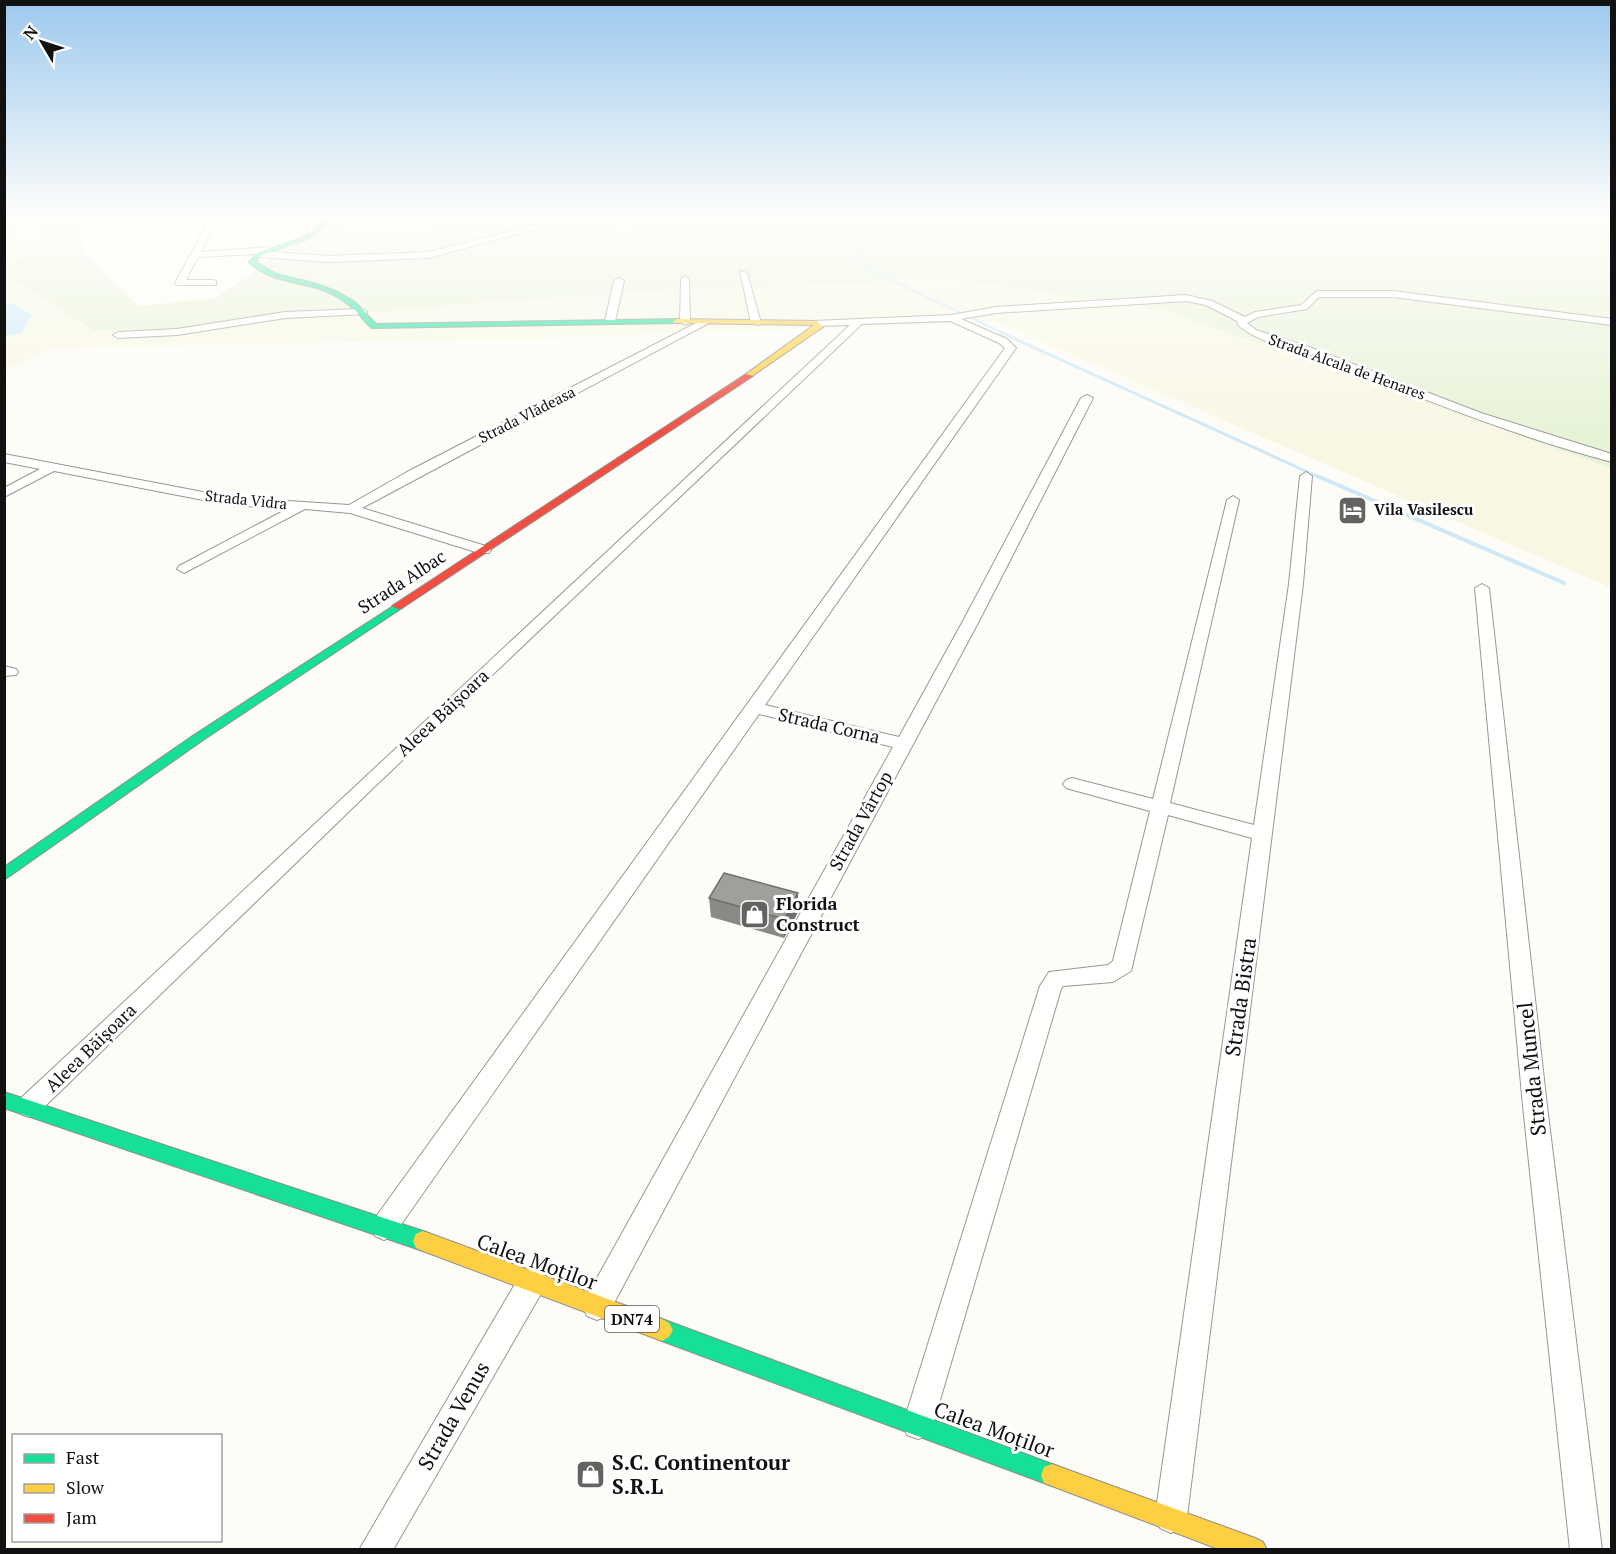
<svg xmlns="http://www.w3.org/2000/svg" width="1616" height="1554" font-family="'PT Serif',serif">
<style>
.farmland{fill:#f9f7e4}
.green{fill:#e7f3d7}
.pitch{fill:#f0f6e1}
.water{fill:#cde8f7}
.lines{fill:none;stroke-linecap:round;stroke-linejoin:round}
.stream-far2{stroke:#cde8f7;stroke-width:2}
.stream-far1{stroke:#cde8f7;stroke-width:3}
.stream{stroke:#cde8f7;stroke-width:4}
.street-casing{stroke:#979795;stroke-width:2}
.fast-casing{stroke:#8e8d8b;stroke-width:2}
.slow-casing{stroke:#8e8d8b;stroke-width:2}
.jam-casing{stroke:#8e8d8b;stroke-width:2}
.street{fill:#fffffe;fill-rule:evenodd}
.fast{fill:#16e098;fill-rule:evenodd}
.slow{fill:#ffcf43;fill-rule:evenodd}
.jam{fill:#f24e42;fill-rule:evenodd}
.wall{fill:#8a8986}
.shaded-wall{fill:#716f6d}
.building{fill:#a19f9c;stroke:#716f6d;stroke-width:1.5}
.labels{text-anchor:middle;stroke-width:6;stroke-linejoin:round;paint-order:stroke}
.far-street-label{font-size:15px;fill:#111;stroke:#fff}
.far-poi-label{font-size:15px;font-weight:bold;fill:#111;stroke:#fff;text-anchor:start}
.shield{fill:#fff;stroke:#585858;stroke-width:1.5}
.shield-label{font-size:16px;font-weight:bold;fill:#111}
.street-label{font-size:18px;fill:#111;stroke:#fff}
.poi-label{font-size:18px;font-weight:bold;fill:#111;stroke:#fff;text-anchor:start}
.near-street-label{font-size:21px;fill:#111;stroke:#fff}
.near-poi-label{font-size:21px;font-weight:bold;fill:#111;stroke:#fff;text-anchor:start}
</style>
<rect width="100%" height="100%" fill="#fdfcf7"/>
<!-- farmland -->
<path class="farmland" d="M 626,218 L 737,218 L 611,227 Z
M 5,230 L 42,231 L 45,248 L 5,266 Z
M 947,278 L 1164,310 L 1611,468 L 1611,588 L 997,322 L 544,338 L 51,348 L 5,370 L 5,282 L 19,282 L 94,331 L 201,328 L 514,300 L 686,289 L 807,286 Z"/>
<!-- green -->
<path class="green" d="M 5,218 L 79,218 L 83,253 L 139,306 L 216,298 L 247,277 L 324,218 L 626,218 L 612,227 L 737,218 L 1588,218 L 1611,222 L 1611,468 L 1164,310 L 947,278 L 807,286 L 686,289 L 514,300 L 201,328 L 94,331 L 19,282 L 5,282 L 5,266 L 45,248 L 42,231 L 5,230 Z"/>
<!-- pitch -->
<path class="pitch" d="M 392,218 L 423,218 L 447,246 L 366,258 L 343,224 Z"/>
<!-- water -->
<path class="water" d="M 4,303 L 14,304 L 32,315 L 21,333 L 5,336 Z"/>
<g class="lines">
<!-- stream-far2 -->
<path class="stream-far2" d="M 894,218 L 866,231 L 862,245 L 863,267 L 1003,333"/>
<!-- stream-far1 -->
<path class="stream-far1" d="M 1000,332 L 1321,478"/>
<!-- stream -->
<path class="stream" d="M 1317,476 L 1564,583"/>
<defs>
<path id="street" d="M 119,218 L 130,218 L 109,225 L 105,223 Z
M 202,218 L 210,218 L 214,226 L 201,252 L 270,247 L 274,250 L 271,252 L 328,256 L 429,252 L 563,218 L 575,218 L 429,258 L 328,262 L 259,257 L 255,254 L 198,257 L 186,280 L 213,280 L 216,281 L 216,285 L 177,285 L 175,283 L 206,226 Z
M 4,231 L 11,231 L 12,233 L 4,237 Z
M 740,271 L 747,273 L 761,323 L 759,325 L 751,323 Z
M 685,276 L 689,279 L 690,322 L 685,325 L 680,322 L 681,279 Z
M 619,278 L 624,281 L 615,321 L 610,324 L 605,321 L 614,281 Z
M 1317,291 L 1393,291 L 1612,319 L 1612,325 L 1393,297 L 1319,297 L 1307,309 L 1258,317 L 1247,323 L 1256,330 L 1309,347 L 1481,413 L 1612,454 L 1612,462 C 1513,436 1417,396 1322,359 C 1295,349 1260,344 1238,325 L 1237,321 L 1206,305 L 1186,301 L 996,313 L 961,319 L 1007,339 L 1016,348 L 765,705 L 899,737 L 963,621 L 1081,398 L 1087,395 L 1093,398 L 979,621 L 607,1316 L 597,1320 L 587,1316 L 583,1306 L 587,1296 L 893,747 L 759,714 L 393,1236 L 384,1240 L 375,1236 L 371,1227 L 375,1218 L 1005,348 L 999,343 L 950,321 L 862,324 L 369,792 L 37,1114 L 29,1117 L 21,1114 L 17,1106 L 21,1098 L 850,325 L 817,326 L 814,325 L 814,321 L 951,315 L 996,307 L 1186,295 L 1212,301 L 1245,317 L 1255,312 L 1301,305 Z
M 362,309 L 367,312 L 365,314 L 285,318 L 177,335 L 118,338 L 113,335 L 118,332 L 177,329 L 285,312 Z
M 704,319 L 709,322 L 707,324 L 362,508 L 489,547 L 491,550 L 489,553 L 479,553 L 350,513 L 305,509 L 184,573 L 177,569 L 179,566 L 287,509 L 229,505 L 54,471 L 4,497 L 4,488 L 40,469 L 4,462 L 4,454 L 229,497 L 349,505 L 407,472 Z
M 1306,472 L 1312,476 L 1303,584 L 1187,1517 L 1182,1528 L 1171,1533 L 1160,1528 L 1155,1517 L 1252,838 L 1168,815 L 1131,971 L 1113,982 L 1063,986 L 1061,989 L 933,1424 L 929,1435 L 918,1439 L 907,1435 L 903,1424 L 1040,986 L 1049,972 L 1108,965 L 1113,961 L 1150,811 L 1066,788 L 1063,784 L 1066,780 L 1072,778 L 1153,799 L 1227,500 L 1233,496 L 1239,500 L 1170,803 L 1254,825 L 1289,584 L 1300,476 Z
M 1482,584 L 1489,588 L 1547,1106 L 1602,1550 L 1570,1550 L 1523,1106 L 1475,588 Z
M 4,666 L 16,669 L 18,672 L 16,675 L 4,676 Z
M 532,1268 L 542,1272 L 546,1282 L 542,1292 L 393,1550 L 359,1550 L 522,1272 Z"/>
<path id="fast" d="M 329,218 L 335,218 L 308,239 L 261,255 L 256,262 L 277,274 L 317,284 L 338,292 L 355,302 L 376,324 L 677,319 L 681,321 L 677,323 L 372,328 C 365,323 362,317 356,311 C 348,303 338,297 328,292 C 303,281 269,283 249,262 L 257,253 L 304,237 Z
M 398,603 L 404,606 L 402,608 L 203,740 L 4,880 L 4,867 L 194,735 Z
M 4,1092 L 423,1231 L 430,1234 L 433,1241 L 430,1248 L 423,1251 L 4,1108 Z
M 662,1319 L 1052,1464 L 1060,1467 L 1063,1475 L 1060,1483 L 1052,1486 L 662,1341 L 655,1337 L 651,1330 L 655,1323 Z"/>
<path id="slow" d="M 677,319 L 817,321 L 823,327 L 749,378 L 745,376 L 746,374 L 814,325 L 674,323 L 673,321 Z
M 423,1231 L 662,1319 L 669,1323 L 673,1330 L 669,1337 L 662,1341 L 423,1251 L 416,1248 L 413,1241 L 416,1234 Z
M 1052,1464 L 1255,1538 L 1263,1542 L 1267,1550 L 1221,1550 L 1052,1486 L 1044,1483 L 1041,1475 L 1044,1467 Z"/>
<path id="jam" d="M 746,374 L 753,376 L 402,608 L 398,609 L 392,606 Z"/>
</defs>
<!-- street casing -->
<use href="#street" class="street-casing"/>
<!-- fast casing -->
<use href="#fast" class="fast-casing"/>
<!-- slow casing -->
<use href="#slow" class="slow-casing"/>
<!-- jam casing -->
<use href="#jam" class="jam-casing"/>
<!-- street -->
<use href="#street" class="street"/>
<!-- fast -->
<use href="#fast" class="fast"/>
<!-- slow -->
<use href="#slow" class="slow"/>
<!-- jam -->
<use href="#jam" class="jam"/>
</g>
<!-- wall -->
<path class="wall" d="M 709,898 L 798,912 L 784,938 L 711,917 Z"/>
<!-- shaded-wall -->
<path class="shaded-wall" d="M 798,893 L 798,912 L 784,938 L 784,919 Z"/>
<!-- building -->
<path class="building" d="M 724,873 L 798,893 L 784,919 L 709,898 Z"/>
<!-- sky -->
<linearGradient id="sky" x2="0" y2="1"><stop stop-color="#9dc9ee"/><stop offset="0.5" stop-color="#fefefb"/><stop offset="1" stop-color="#fefefb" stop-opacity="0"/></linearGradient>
<rect width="1616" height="435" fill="url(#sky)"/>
<!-- icons -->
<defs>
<symbol id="hotel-square" viewBox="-11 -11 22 22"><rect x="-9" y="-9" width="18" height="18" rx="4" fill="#646362" stroke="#fff"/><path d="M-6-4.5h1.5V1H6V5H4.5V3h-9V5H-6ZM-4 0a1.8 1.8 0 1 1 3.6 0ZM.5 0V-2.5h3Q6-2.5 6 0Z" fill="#fff"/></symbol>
<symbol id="shop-square" viewBox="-11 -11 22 22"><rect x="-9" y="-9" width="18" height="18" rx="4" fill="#646362" stroke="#fff"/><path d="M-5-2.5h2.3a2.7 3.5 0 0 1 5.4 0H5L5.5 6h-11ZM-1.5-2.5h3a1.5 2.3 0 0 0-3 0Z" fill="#fff"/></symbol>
</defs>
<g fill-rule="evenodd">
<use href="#hotel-square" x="1336" y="494" width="33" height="33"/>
<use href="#shop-square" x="738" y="898" width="33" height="33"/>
<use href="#shop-square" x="574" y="1458" width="33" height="33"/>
</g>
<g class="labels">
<!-- far-street labels -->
<g class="far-street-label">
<text transform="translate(1347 367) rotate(20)" y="5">Strada Alcala de Henares</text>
<text transform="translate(527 415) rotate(-27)" y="5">Strada Vlădeasa</text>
<text transform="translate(246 500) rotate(6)" y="5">Strada Vidra</text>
</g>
<!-- far-poi labels -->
<g class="far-poi-label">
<text x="1374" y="515">Vila Vasilescu</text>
</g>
<!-- shield labels -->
<rect class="shield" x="605" y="1306" width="54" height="26" rx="4.5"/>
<g class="shield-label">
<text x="632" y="1325">DN74</text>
</g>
<!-- street labels -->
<g class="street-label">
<text transform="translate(402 582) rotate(-33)" y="6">Strada Albac</text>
<text transform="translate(443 713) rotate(-43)" y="6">Aleea Băișoara</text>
<text transform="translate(829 726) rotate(13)" y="6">Strada Corna</text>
<text transform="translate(861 821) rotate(-61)" y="6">Strada Vârtop</text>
<text transform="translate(91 1048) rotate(-44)" y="6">Aleea Băișoara</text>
</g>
<!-- poi labels -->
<g class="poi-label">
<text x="776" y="910">Florida<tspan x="776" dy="21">Construct</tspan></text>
</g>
<!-- near-street labels -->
<g class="near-street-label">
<text transform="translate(1241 997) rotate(-82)" y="7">Strada Bistra</text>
<text transform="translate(1532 1069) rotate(-96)" y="7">Strada Muncel</text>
<text transform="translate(537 1262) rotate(20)" y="7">Calea Moților</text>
<text transform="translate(454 1416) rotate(-60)" y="7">Strada Venus</text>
<text transform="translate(994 1430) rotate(20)" y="7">Calea Moților</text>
</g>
<!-- near-poi labels -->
<g class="near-poi-label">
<text x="612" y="1470">S.C. Continentour<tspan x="612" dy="24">S.R.L</tspan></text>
</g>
</g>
<!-- border -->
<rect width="1616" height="1554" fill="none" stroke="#111111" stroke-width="12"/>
<!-- legend -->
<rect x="12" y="1434" width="210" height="108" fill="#ffffff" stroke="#a0a0a0" stroke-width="1.5"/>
<rect x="24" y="1454" width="30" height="9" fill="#16e098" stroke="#a0a0a0" stroke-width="1.5"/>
<text x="66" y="1464" font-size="18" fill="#111111">Fast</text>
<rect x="24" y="1484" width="30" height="9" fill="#ffcf43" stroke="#a0a0a0" stroke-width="1.5"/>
<text x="66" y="1494" font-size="18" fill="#111111">Slow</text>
<rect x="24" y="1514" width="30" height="9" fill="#f24e42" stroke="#a0a0a0" stroke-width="1.5"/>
<text x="66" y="1524" font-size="18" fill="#111111">Jam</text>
<!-- north arrow -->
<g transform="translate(42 42) rotate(309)" stroke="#ffffff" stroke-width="4.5" paint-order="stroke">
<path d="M0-4.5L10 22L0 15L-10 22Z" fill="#111111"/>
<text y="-9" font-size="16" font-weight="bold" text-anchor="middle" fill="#111111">N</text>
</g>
</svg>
